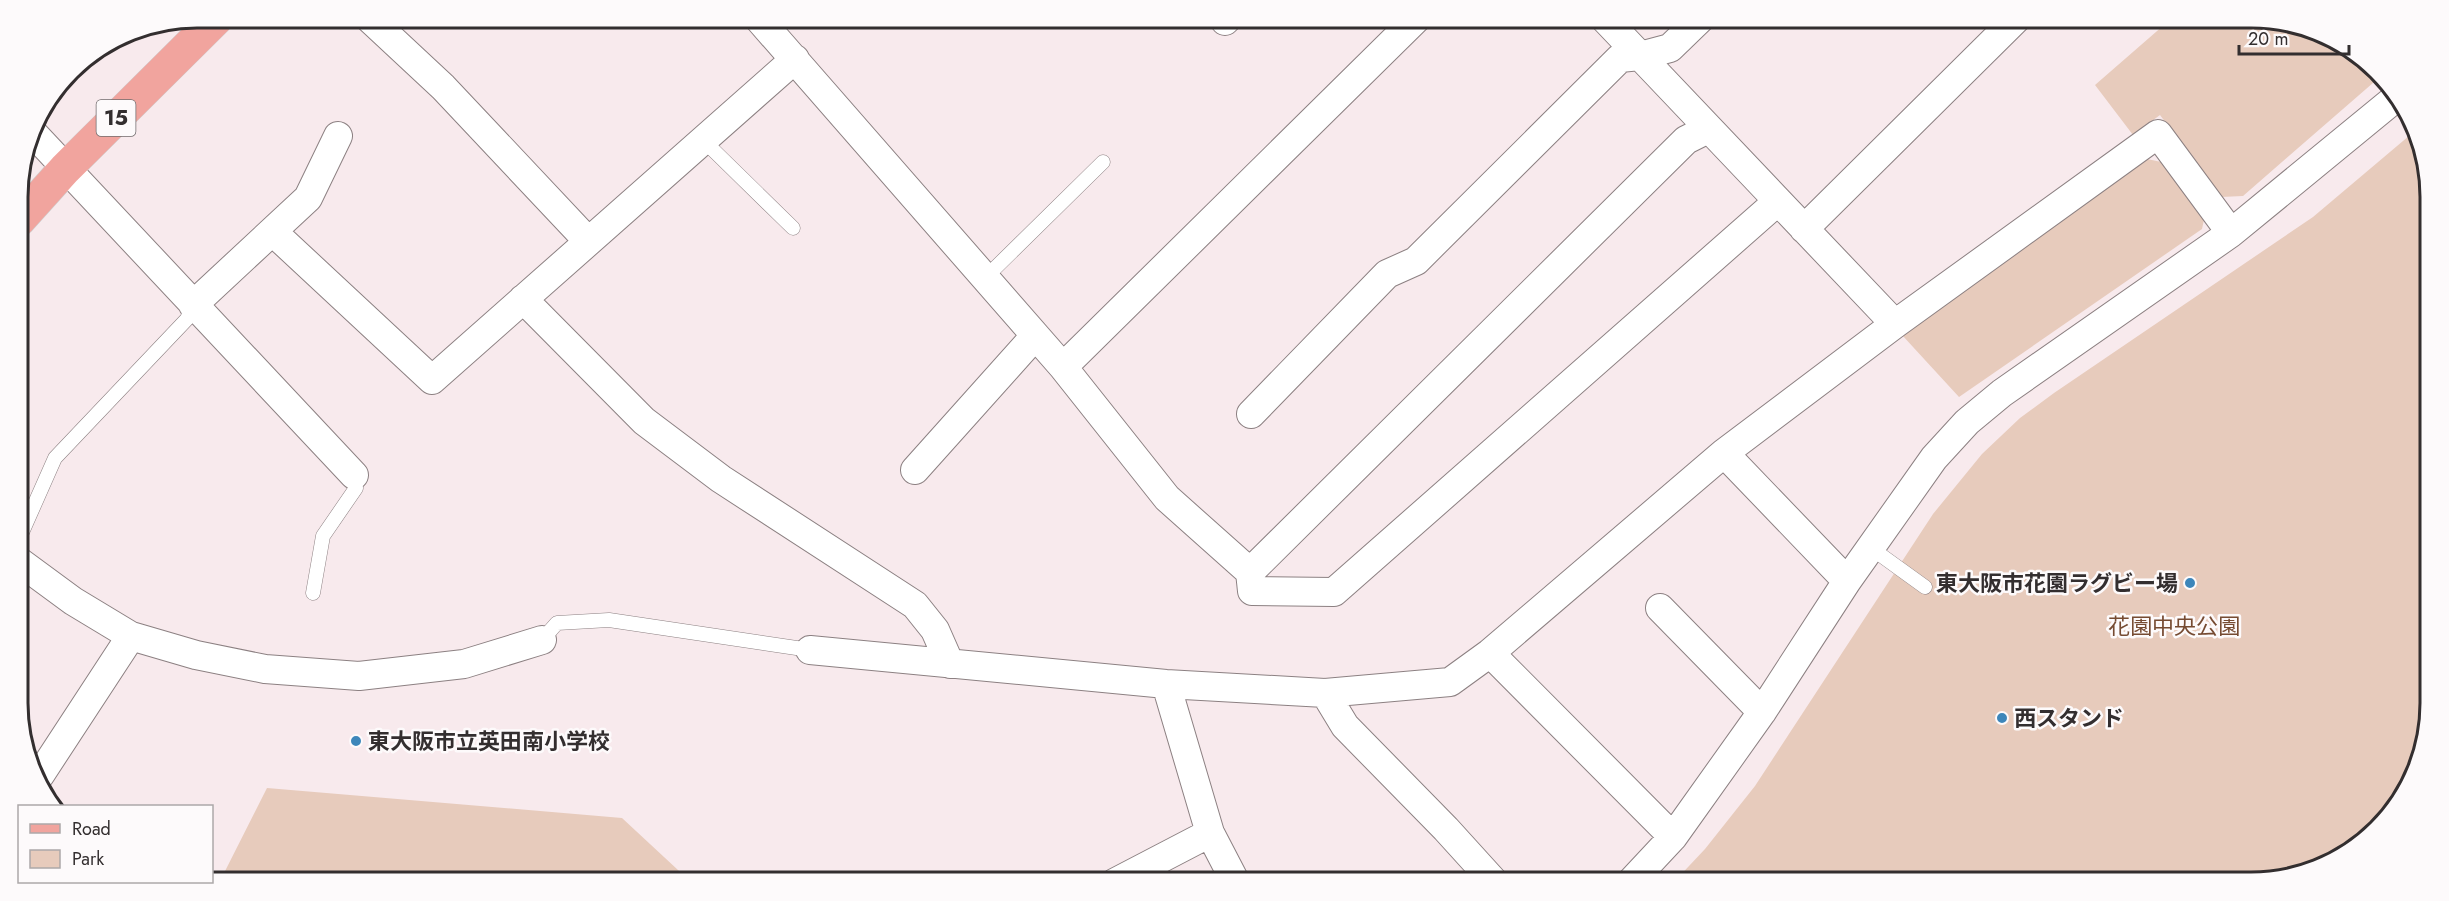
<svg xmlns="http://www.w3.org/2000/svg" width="2449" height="901" font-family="Jost,'Noto Sans JP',sans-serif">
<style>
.green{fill:#e7cbbc}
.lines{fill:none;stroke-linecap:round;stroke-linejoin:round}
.lane-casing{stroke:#8c8082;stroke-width:15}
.street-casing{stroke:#8c8082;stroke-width:30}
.primary-casing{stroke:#cecdcd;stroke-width:34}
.lane{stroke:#fff;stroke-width:14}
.street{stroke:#fff;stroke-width:28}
.primary{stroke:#f1a49e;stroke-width:33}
.poi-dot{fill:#3d86ba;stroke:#fdfafb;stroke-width:2}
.labels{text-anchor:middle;stroke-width:5;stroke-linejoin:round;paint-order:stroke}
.shield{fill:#fdfafb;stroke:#706b6c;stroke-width:1.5}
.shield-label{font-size:21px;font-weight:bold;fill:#332e2f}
.poi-label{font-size:22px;font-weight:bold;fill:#332e2f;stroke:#fdfafb;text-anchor:start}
.park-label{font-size:22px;fill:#764b32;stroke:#fdfafb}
.rim{fill:none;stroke:#332e2f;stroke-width:3}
</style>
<rect width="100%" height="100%" fill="#f8eaed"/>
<!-- green -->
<path class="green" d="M 2172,18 L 2252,18 L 2309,27 L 2381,76 L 2243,196 L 2221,197 L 2160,115 L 2133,135 L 2095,85 Z
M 2416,130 L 2429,174 L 2431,704 L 2422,761 L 2394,813 L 2361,846 L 2310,873 L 2263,883 L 1673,883 L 1705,849 L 1755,786 L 1933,514 L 1982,454 L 2020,418 L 2054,393 L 2313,217 Z
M 2147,159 L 2166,163 L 2205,215 L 2202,229 L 1959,397 L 1902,335 Z
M 267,788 L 622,818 L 692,883 L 219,883 Z"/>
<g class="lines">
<defs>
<path id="lane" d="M 703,140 L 793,228
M 985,278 L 1103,162
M 20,537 L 55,458 L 187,319 L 193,305
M 1871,548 L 1925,587
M 313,593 L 323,536 L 356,488 L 354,475
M 542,640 L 557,623 L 609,620 L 810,650"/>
<path id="street" d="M 369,18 L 443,87 L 588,241
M 758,18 L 1063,367 L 1167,498 L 1250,572 L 1252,591 L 1334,592 L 1777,202
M 1604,18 L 1895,324
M 1225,21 L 1228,18
M 33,133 L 354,475
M 1804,229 L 2017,18
M 273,232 L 432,380 L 795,59
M 523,299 L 644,421 L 721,479 L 915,605 L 935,630 L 950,664
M 193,305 L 308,198 L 338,136
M 1063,367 L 1417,18
M 1251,414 L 1387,274 L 1416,261 L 1620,58 L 1640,56 L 1670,48 L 1701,18
M 1724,453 L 1847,581
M 915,470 L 1035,336
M 20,562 L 73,601 L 131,636 L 196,655 L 265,669 L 359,676 L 464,664 L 542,640
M 1250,572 L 1686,140 L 1708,129
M 1660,608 L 1762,712
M 810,650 L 1166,684 L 1325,693 L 1450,682 L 1490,653 L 1724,453 L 1895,324 L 2158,134 L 2231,233
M 1490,653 L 1673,837
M 1166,684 L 1210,833 L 1236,883
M 1325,693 L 1345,726 L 1446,829 L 1495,883
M 40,775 L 131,636
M 1114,883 L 1210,833
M 1630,883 L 1673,837 L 1762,712 L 1847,581 L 1934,458 L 1967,422 L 2002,393 L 2231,233 L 2398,96"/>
<path id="primary" d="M 19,220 L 65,169 L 217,18"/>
</defs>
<!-- lane casing -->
<use href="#lane" class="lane-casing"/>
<!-- street casing -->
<use href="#street" class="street-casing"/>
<!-- primary casing -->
<use href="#primary" class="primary-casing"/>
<!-- lane -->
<use href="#lane" class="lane"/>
<!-- street -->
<use href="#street" class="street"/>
<!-- primary -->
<use href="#primary" class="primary"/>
</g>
<!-- markers -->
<g class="poi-dot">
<circle cx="2190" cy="583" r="6"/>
<circle cx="2002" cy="718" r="6"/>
<circle cx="356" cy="741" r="6"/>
</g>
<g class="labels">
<!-- shield labels -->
<rect class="shield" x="96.5" y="100" width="39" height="36" rx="4.5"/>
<g class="shield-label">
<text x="116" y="125">15</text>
</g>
<!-- poi labels -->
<g class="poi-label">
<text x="2178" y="591" text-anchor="end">東大阪市花園ラグビー場</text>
<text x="2014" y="726">西スタンド</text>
<text x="368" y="749">東大阪市立英田南小学校</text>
</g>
<!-- park labels -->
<g class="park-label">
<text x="2174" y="634">花園中央公園</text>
</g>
</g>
<!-- crop -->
<path d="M0 0H2449V901H0ZM197 28H2251A169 169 0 0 1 2420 197V703A169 169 0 0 1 2251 872H197A169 169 0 0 1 28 703V197A169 169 0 0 1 197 28Z" fill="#fdfafb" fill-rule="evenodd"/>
<path class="rim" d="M197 28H2251A169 169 0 0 1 2420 197V703A169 169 0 0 1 2251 872H197A169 169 0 0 1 28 703V197A169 169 0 0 1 197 28Z"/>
<!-- legend -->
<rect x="18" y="805" width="195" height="78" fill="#fdfafb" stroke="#aca8a9" stroke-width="1.5"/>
<rect x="30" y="824" width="30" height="9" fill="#f1a49e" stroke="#aca8a9" stroke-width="1.5"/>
<text x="72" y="835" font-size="18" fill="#332e2f">Road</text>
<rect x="30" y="850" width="30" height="18" fill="#e7cbbc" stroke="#aca8a9" stroke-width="1.5"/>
<text x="72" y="865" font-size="18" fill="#332e2f">Park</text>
<!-- scale -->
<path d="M2239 45v9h110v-9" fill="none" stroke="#332e2f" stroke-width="3"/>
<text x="2248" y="45" font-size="18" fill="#332e2f" stroke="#fdfafb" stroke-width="4.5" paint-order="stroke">20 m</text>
</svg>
